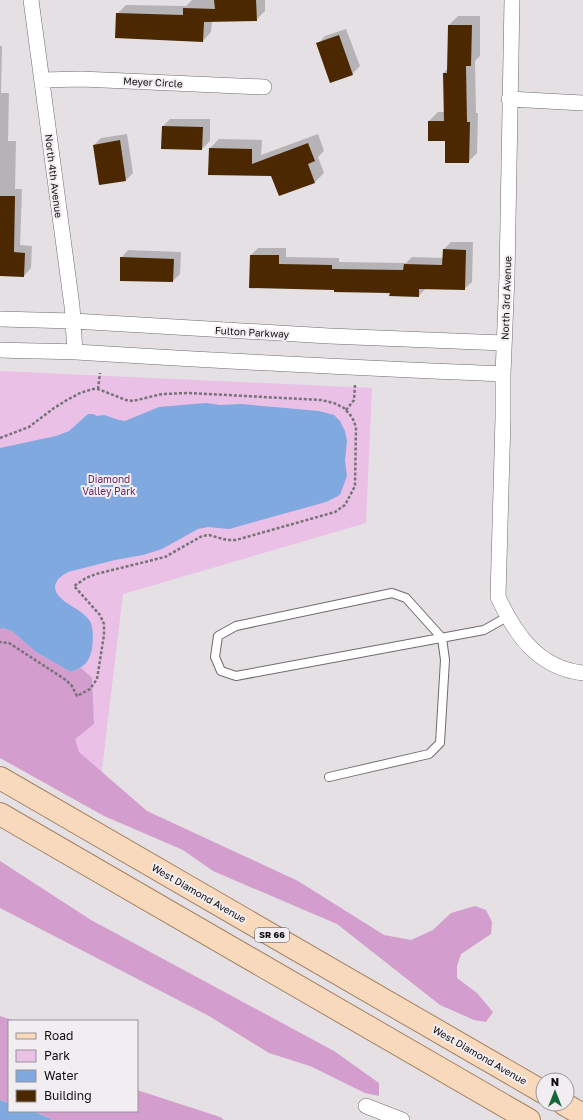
<svg xmlns="http://www.w3.org/2000/svg" width="583" height="1120" font-family="'Golos Text',sans-serif">
<style>
.green{fill:#eac0e6}
.forest{fill:#d39dce}
.water{fill:#7fa9df}
.shadow{fill:#0003}
.building{fill:#4b2800}
.lines{fill:none;stroke-linecap:round;stroke-linejoin:round}
.lane-casing{stroke:#6f6b6e;stroke-width:10}
.street-casing{stroke:#6f6b6e;stroke-width:16}
.primary-casing{stroke:#a48263;stroke-width:24}
.path{stroke:#767376;stroke-width:2.5;stroke-dasharray:3 2;stroke-linecap:butt}
.lane{stroke:#fff;stroke-width:8}
.street{stroke:#fff;stroke-width:15}
.primary{stroke:#f9d9bc;stroke-width:22}
.labels{text-anchor:middle;stroke-width:4;stroke-linejoin:round;paint-order:stroke}
.shield{fill:#f2edf1;stroke:#535153;stroke-width:1}
.shield-label{font-size:9px;font-weight:bold;fill:#0f0e0f}
.street-label{font-size:10px;fill:#0f0e0f;stroke:#f2edf1}
.park-label{font-size:10px;fill:#692965;stroke:#f2edf1}
</style>
<rect width="100%" height="100%" fill="#e4e0e4"/>
<!-- green -->
<path class="green" d="M 0,371 L 372,388 L 366,523 L 123,594 L 100,786 L 0,698 Z"/>
<!-- forest -->
<path class="forest" d="M 3,628 L 12,631 L 36,652 L 71,672 L 81,668 L 92,678 L 94,724 L 75,739 L 79,752 L 147,811 L 298,881 L 384,935 L 411,940 L 433,930 L 451,913 L 475,906 L 486,910 L 492,922 L 491,934 L 461,954 L 457,966 L 457,978 L 477,993 L 493,1012 L 486,1022 L 474,1020 L 440,1005 L 337,924 L 213,871 L 183,850 L 104,816 L 0,758 L 0,629 Z
M 0,861 L 91,920 L 334,1051 L 379,1083 L 379,1096 L 365,1093 L 310,1066 L 269,1053 L 209,1016 L 0,908 Z
M 0,1016 L 15,1021 L 9,1021 L 9,1103 L 0,1100 Z
M 137,1090 L 220,1117 L 224,1120 L 53,1120 L 33,1111 L 137,1111 Z"/>
<!-- water -->
<path class="water" d="M 206,403 L 220,405 L 241,404 L 319,411 L 334,415 L 340,421 L 345,431 L 347,441 L 345,461 L 347,476 L 340,495 L 326,502 L 229,529 L 208,527 L 198,529 L 162,549 L 143,555 L 115,560 L 68,572 C 58,577 50,586 59,596 C 67,606 82,609 90,621 C 94,629 93,640 92,649 C 89,663 84,667 71,672 L 36,652 L 12,631 L 3,628 L 0,629 L 0,448 L 56,436 L 69,431 L 88,414 L 93,414 L 97,416 L 104,415 L 119,420 L 125,421 L 159,407 Z
M 0,1100 L 9,1103 L 9,1111 L 33,1111 L 53,1120 L 0,1120 Z"/>
<!-- shadow -->
<path class="shadow" d="M 192,0 L 265,0 L 265,11 L 256,20 L 212,21 L 211,32 L 203,41 L 117,14 L 126,5 L 186,6 Z
M 458,16 L 480,16 L 480,56 L 475,61 L 476,113 L 478,113 L 477,153 L 468,162 L 429,121 L 438,112 L 445,112 L 444,73 L 448,68 L 449,25 Z
M 346,29 L 360,66 L 352,74 L 318,44 L 325,36 Z
M 0,46 L 2,46 L 1,93 L 9,93 L 8,141 L 16,141 L 15,189 L 22,189 L 20,245 L 32,246 L 31,268 L 24,276 L 0,275 Z
M 170,119 L 210,119 L 210,141 L 202,149 L 163,126 Z
M 127,134 L 133,173 L 126,180 L 94,145 L 101,138 Z
M 318,134 L 324,151 L 318,157 L 324,173 L 315,182 L 280,195 L 272,175 L 210,148 L 219,139 L 262,140 L 261,155 Z
M 451,242 L 473,242 L 472,282 L 464,289 L 426,288 L 419,296 L 335,289 L 251,255 L 258,248 L 286,248 L 286,257 L 339,258 L 339,262 L 406,263 L 412,257 L 444,258 L 444,249 Z
M 128,250 L 181,252 L 180,274 L 173,281 L 121,258 Z"/>
<!-- building -->
<path class="building" d="M 214,0 L 256,0 L 257,21 L 204,22 L 203,42 L 115,38 L 116,13 L 183,15 L 183,8 L 215,9 Z
M 448,25 L 472,25 L 471,66 L 466,66 L 467,122 L 470,122 L 469,163 L 445,163 L 445,141 L 428,141 L 428,121 L 444,121 L 443,73 L 447,73 Z
M 339,35 L 353,75 L 330,83 L 316,43 Z
M 162,126 L 203,127 L 202,150 L 161,149 Z
M 120,140 L 126,181 L 99,185 L 93,145 Z
M 308,143 L 315,161 L 308,164 L 315,183 L 279,196 L 271,176 L 208,175 L 209,148 L 252,149 L 252,164 Z
M 0,196 L 15,196 L 14,252 L 25,253 L 24,277 L 0,276 Z
M 443,249 L 466,250 L 465,290 L 419,289 L 419,297 L 389,296 L 390,293 L 334,292 L 334,290 L 249,288 L 250,255 L 279,255 L 279,264 L 332,265 L 332,269 L 403,270 L 404,264 L 442,265 Z
M 120,257 L 174,259 L 173,282 L 120,281 Z"/>
<g class="lines">
<defs>
<path id="lane" d="M 329,777 L 429,754 L 440,743 L 445,660 L 442,638 L 406,598 L 392,593 L 236,626 L 218,636 L 215,657 L 221,671 L 236,676 L 484,630 L 507,617"/>
<path id="street" d="M 31,0 L 72,306 L 75,352
M 512,0 L 507,276 L 503,374 L 503,418 L 498,597 C 515,634 538,668 583,673
M 42,80 L 81,79 L 264,87
M 509,99 L 583,103
M 0,319 L 73,321 L 329,336 L 504,343
M 0,350 C 25,351 51,351 76,352 C 218,361 361,368 503,374
M 366,1106 L 402,1120"/>
<path id="primary" d="M 0,778 L 543,1092
M 0,814 L 529,1120
M 564,1104 L 583,1115"/>
</defs>
<!-- lane casing -->
<use href="#lane" class="lane-casing"/>
<!-- street casing -->
<use href="#street" class="street-casing"/>
<!-- primary casing -->
<use href="#primary" class="primary-casing"/>
<!-- path -->
<path class="path" d="M 98,389 L 100,373
M 346,410 L 354,400 L 355,385
M 0,438 L 29,427 L 54,408 L 67,400 L 80,393 L 93,389 L 98,389 L 126,400 L 133,401 L 162,394 L 189,393 L 321,400 L 334,403 L 344,408 L 352,417 L 356,427 L 355,486 L 345,505 L 335,512 L 236,540 L 227,540 L 209,535 L 202,536 L 165,557 L 96,574 L 86,578 L 74,586 L 100,615 L 104,624 L 104,635 L 97,679 L 90,689 L 77,696 L 72,686 L 66,680 L 9,643 L 0,642"/>
<!-- lane -->
<use href="#lane" class="lane"/>
<!-- street -->
<use href="#street" class="street"/>
<!-- primary -->
<use href="#primary" class="primary"/>
</g>
<g class="labels">
<!-- shield labels -->
<rect class="shield" x="255" y="928" width="34" height="14" rx="3"/>
<g class="shield-label">
<text x="272" y="938">SR 66</text>
</g>
<!-- street labels -->
<g class="street-label">
<text transform="translate(153 82) rotate(3)" y="4">Meyer Circle</text>
<text transform="translate(54 176) rotate(83)" y="4">North 4th Avenue</text>
<text transform="translate(506 298) rotate(-88)" y="4">North 3rd Avenue</text>
<text transform="translate(252 332) rotate(3)" y="4">Fulton Parkway</text>
<text transform="translate(199 893) rotate(30)" y="4">West Diamond Avenue</text>
<text transform="translate(480 1055) rotate(30)" y="4">West Diamond Avenue</text>
</g>
<!-- park labels -->
<g class="park-label">
<text x="109" y="483">Diamond<tspan x="109" dy="12">Valley Park</tspan></text>
</g>
</g>
<!-- legend -->
<rect x="8" y="1020" width="130" height="92" fill="#f2edf1" stroke="#979497"/>
<rect x="16" y="1033" width="20" height="6" fill="#f9d9bc" stroke="#979497"/>
<text x="44" y="1040" font-size="12" fill="#0f0e0f">Road</text>
<rect x="16" y="1050" width="20" height="12" fill="#eac0e6" stroke="#979497"/>
<text x="44" y="1060" font-size="12" fill="#0f0e0f">Park</text>
<rect x="16" y="1070" width="20" height="12" fill="#7fa9df" stroke="#979497"/>
<text x="44" y="1080" font-size="12" fill="#0f0e0f">Water</text>
<rect x="16" y="1090" width="20" height="12" fill="#4b2800" stroke="#979497"/>
<text x="44" y="1100" font-size="12" fill="#0f0e0f">Building</text>
<!-- north arrow -->
<g transform="translate(555 1092)"><circle r="19" fill="#f2edf1" stroke="#979497"/>
<path d="M0-3L7 15L0 10L-7 15Z" fill="#166738"/>
<text y="-6" font-size="11" font-weight="bold" text-anchor="middle" fill="#0f0e0f">N</text>
</g>
</svg>
